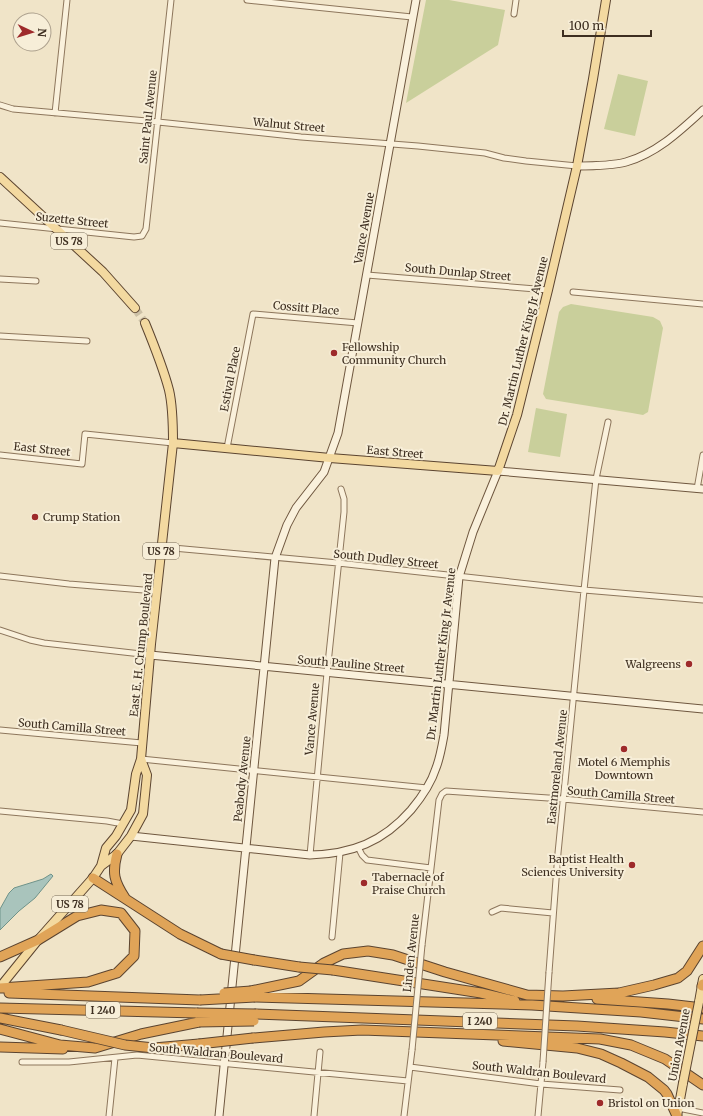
<svg xmlns="http://www.w3.org/2000/svg" width="703" height="1116" font-family="Merriweather,serif">
<style>
.green{fill:#c9cf9b}
.water{fill:#a9c4bc;stroke:#6f938a}
.lines{fill:none;stroke-linecap:round;stroke-linejoin:round}
.primary-tunnel{stroke:#ccc0a6;stroke-width:8;stroke-dasharray:8 4;stroke-linecap:butt}
.street-casing{stroke:#8d765c;stroke-width:7}
.secondary-casing{stroke:#6f573f;stroke-width:9}
.primary-casing{stroke:#5b4430;stroke-width:10}
.highway-casing{stroke:#5b4430;stroke-width:11}
.street{stroke:#faf1dc;stroke-width:5}
.secondary{stroke:#faf1dc;stroke-width:7}
.primary{stroke:#f3d9a0;stroke-width:8}
.highway{stroke:#e0a458;stroke-width:9}
.street-bridge-casing{stroke:#8d765c;stroke-width:7;stroke-linecap:butt}
.primary-bridge-casing{stroke:#5b4430;stroke-width:10;stroke-linecap:butt}
.highway-bridge-casing{stroke:#5b4430;stroke-width:11;stroke-linecap:butt}
.street-bridge{stroke:#faf1dc;stroke-width:5}
.primary-bridge{stroke:#f3d9a0;stroke-width:8}
.highway-bridge{stroke:#e0a458;stroke-width:9}
.poi-dot{fill:#9e2a2b;stroke:#f7eed8;stroke-width:1.5}
.labels{text-anchor:middle;stroke-width:4;stroke-linejoin:round;paint-order:stroke}
.shield{fill:#f7eed8;stroke:#756857;stroke-width:1}
.shield-label{font-size:10px;font-weight:bold;fill:#3d2e20}
.street-label{font-size:11px;fill:#3d2e20;stroke:#f7eed8}
.poi-label{font-size:11px;fill:#3d2e20;stroke:#f7eed8;text-anchor:start}
</style>
<rect width="100%" height="100%" fill="#f0e4c8"/>
<!-- green -->
<path class="green" d="M 426,0 L 449,0 L 505,10 L 498,45 L 406,103 Z
M 618,74 L 648,81 L 635,136 L 604,129 Z
M 571,304 L 653,317 L 660,321 L 663,328 L 648,412 L 643,415 L 632,413 L 546,399 L 543,394 L 559,312 L 563,307 Z
M 536,408 L 567,414 L 560,457 L 528,452 Z"/>
<!-- water -->
<path class="water" d="M 51,874 L 53,876 L 35,898 L 19,911 L 0,930 L 0,909 L 9,893 L 14,888 L 43,879 Z"/>
<g class="lines">
<!-- primary-tunnel -->
<path class="primary-tunnel" d="M 135,308 L 145,323"/>
<defs>
<path id="street" d="M 247,0 L 412,17
M 514,14 L 516,0
M 0,105 L 13,109 L 158,122 L 301,137 L 418,146 L 485,153 L 504,158 L 526,161 L 577,166
M 55,113 L 67,0
M 0,223 L 134,237 L 142,236 L 146,229 L 171,0
M 367,275 L 548,290
M 0,279 L 36,281
M 573,292 L 703,304
M 0,336 L 87,341
M 227,448 L 253,314 L 358,323
M 0,455 L 82,464 L 85,434 L 173,443
M 697,489 L 703,455
M 162,547 L 338,563 L 584,590 L 703,600
M 0,576 L 69,584 L 156,591
M 0,630 L 30,640 L 44,643 L 150,655
M 0,730 L 142,743
M 141,759 L 427,788
M 0,811 L 107,821 L 123,824
M 358,847 L 362,855 L 367,860 L 431,868
M 310,855 L 327,673 L 344,512 L 344,499 L 341,489
M 492,912 L 501,908 L 553,913
M 332,937 L 340,853
M 422,945 L 439,800 L 442,794 L 446,791 L 563,799 L 703,812
M 549,972 L 558,853 L 584,590 L 596,479 L 608,422
M 22,1062 L 69,1062 L 137,1055 L 408,1081
M 410,1067 L 541,1084 L 620,1090
M 678,1108 L 703,1113
M 109,1116 L 115,1058
M 314,1116 L 320,1052
M 404,1116 L 412,1050
M 538,1116 L 543,1062"/>
<path id="secondary" d="M 577,166 C 592,166 611,166 626,162 C 657,153 680,131 703,110
M 150,655 L 703,709
M 131,836 L 310,855 C 352,854 383,842 411,810 C 421,798 431,784 436,768 C 440,758 442,746 444,735 L 459,577 L 473,532 L 498,471 L 703,489
M 219,1116 L 275,558 L 287,525 L 296,508 L 324,472 L 338,433 L 416,0"/>
<path id="primary" d="M 0,177 L 103,272 L 135,308
M 173,443 L 330,458 L 498,471 L 517,415 L 548,290 L 577,166 L 593,79 L 606,0
M 101,866 L 117,854 L 131,836 L 143,814 L 147,775 L 141,759
M 0,987 L 38,940 L 93,878 L 101,866 L 106,848 L 116,836 L 131,810 L 136,774 L 141,759 L 151,644 L 173,443 C 173,425 173,407 169,390 C 163,367 154,345 145,323
M 699,1002 L 703,979
M 677,1116 L 683,1083"/>
<path id="highway" d="M 117,854 C 112,873 114,881 125,898
M 93,878 L 180,934 L 221,954
M 0,957 L 38,940 L 77,916 L 101,910 L 121,913 L 135,931 L 134,956 L 117,973 L 88,982 L 0,988
M 254,960 L 299,967
M 333,970 L 481,993 L 515,1001
M 702,986 L 703,984
M 251,991 L 299,981 L 324,963 L 343,954 L 368,951 L 393,955 L 445,972 L 527,995 L 563,996 L 619,993 L 654,985 L 678,978 L 687,971 L 703,946
M 9,993 L 200,1000
M 255,997 L 532,1005 L 641,1012 L 703,1019
M 597,999 L 668,1004 L 703,1008
M 0,1008 L 197,1013
M 256,1014 L 577,1026 L 665,1032 L 703,1036
M 0,1018 L 61,1030
M 0,1029 L 60,1045 L 95,1048 L 141,1034 L 199,1022
M 253,1038 L 324,1032 L 362,1030 L 600,1039 L 631,1045 L 665,1059 L 703,1085
M 503,1041 L 577,1048 L 601,1054 L 621,1063 L 648,1077 L 664,1090 L 667,1094 L 677,1116
M 0,1047 L 63,1049
M 154,1048 L 199,1044"/>
</defs>
<!-- street casing -->
<use href="#street" class="street-casing"/>
<!-- secondary casing -->
<use href="#secondary" class="secondary-casing"/>
<!-- primary casing -->
<use href="#primary" class="primary-casing"/>
<!-- highway casing -->
<use href="#highway" class="highway-casing"/>
<!-- street -->
<use href="#street" class="street"/>
<!-- secondary -->
<use href="#secondary" class="secondary"/>
<!-- primary -->
<use href="#primary" class="primary"/>
<!-- highway -->
<use href="#highway" class="highway"/>
<defs>
<path id="street-bridge" d="M 412,1050 L 422,945
M 543,1062 L 549,972"/>
<path id="primary-bridge" d="M 683,1083 L 699,1002"/>
<path id="highway-bridge" d="M 221,954 L 254,960
M 299,967 L 333,970
M 224,993 L 251,991
M 200,1000 L 255,997
M 197,1013 L 256,1014
M 199,1022 L 254,1021
M 61,1030 L 125,1045 L 154,1048
M 199,1044 L 253,1038"/>
</defs>
<!-- street-bridge casing -->
<use href="#street-bridge" class="street-bridge-casing"/>
<!-- primary-bridge casing -->
<use href="#primary-bridge" class="primary-bridge-casing"/>
<!-- highway-bridge casing -->
<use href="#highway-bridge" class="highway-bridge-casing"/>
<!-- street-bridge -->
<use href="#street-bridge" class="street-bridge"/>
<!-- primary-bridge -->
<use href="#primary-bridge" class="primary-bridge"/>
<!-- highway-bridge -->
<use href="#highway-bridge" class="highway-bridge"/>
</g>
<!-- markers -->
<g class="poi-dot">
<circle cx="334" cy="353" r="4"/>
<circle cx="35" cy="517" r="4"/>
<circle cx="689" cy="664" r="4"/>
<circle cx="624" cy="749" r="4"/>
<circle cx="632" cy="865" r="4"/>
<circle cx="364" cy="883" r="4"/>
<circle cx="600" cy="1103" r="4"/>
</g>
<g class="labels">
<!-- shield labels -->
<g class="shield">
<rect x="51" y="233" width="36" height="16" rx="3"/>
<rect x="143" y="543" width="36" height="16" rx="3"/>
<rect x="52" y="896" width="36" height="16" rx="3"/>
<rect x="86" y="1002" width="34" height="16" rx="3"/>
<rect x="463" y="1013" width="34" height="16" rx="3"/>
</g>
<g class="shield-label">
<text x="69" y="245">US 78</text>
<text x="161" y="555">US 78</text>
<text x="70" y="908">US 78</text>
<text x="103" y="1014">I 240</text>
<text x="480" y="1025">I 240</text>
</g>
<!-- street labels -->
<g class="street-label">
<text transform="translate(148 117) rotate(-84)" y="4">Saint Paul Avenue</text>
<text transform="translate(289 125) rotate(5)" y="4">Walnut Street</text>
<text transform="translate(72 220) rotate(6)" y="4">Suzette Street</text>
<text transform="translate(364 228) rotate(-80)" y="4">Vance Avenue</text>
<text transform="translate(458 272) rotate(5)" y="4">South Dunlap Street</text>
<text transform="translate(306 308) rotate(5)" y="4">Cossitt Place</text>
<text transform="translate(523 341) rotate(-76)" y="4">Dr. Martin Luther King Jr Avenue</text>
<text transform="translate(230 379) rotate(-79)" y="4">Estival Place</text>
<text transform="translate(42 449) rotate(6)" y="4">East Street</text>
<text transform="translate(395 452) rotate(5)" y="4">East Street</text>
<text transform="translate(386 559) rotate(6)" y="4">South Dudley Street</text>
<text transform="translate(141 645) rotate(-84)" y="4">East E. H. Crump Boulevard</text>
<text transform="translate(441 654) rotate(-83)" y="4">Dr. Martin Luther King Jr Avenue</text>
<text transform="translate(351 664) rotate(5)" y="4">South Pauline Street</text>
<text transform="translate(312 719) rotate(-85)" y="4">Vance Avenue</text>
<text transform="translate(72 727) rotate(5)" y="4">South Camilla Street</text>
<text transform="translate(557 767) rotate(-84)" y="4">Eastmoreland Avenue</text>
<text transform="translate(242 779) rotate(-84)" y="4">Peabody Avenue</text>
<text transform="translate(621 795) rotate(5)" y="4">South Camilla Street</text>
<text transform="translate(411 953) rotate(-84)" y="4">Linden Avenue</text>
<text transform="translate(679 1045) rotate(-79)" y="4">Union Avenue</text>
<text transform="translate(216 1053) rotate(5)" y="4">South Waldran Boulevard</text>
<text transform="translate(539 1072) rotate(6)" y="4">South Waldran Boulevard</text>
</g>
<!-- poi labels -->
<g class="poi-label">
<text x="342" y="351">Fellowship<tspan x="342" dy="13">Community Church</tspan></text>
<text x="43" y="521">Crump Station</text>
<text x="681" y="668" text-anchor="end">Walgreens</text>
<text x="624" y="766" text-anchor="middle">Motel 6 Memphis<tspan x="624" dy="13">Downtown</tspan></text>
<text x="624" y="863" text-anchor="end">Baptist Health<tspan x="624" dy="13">Sciences University</tspan></text>
<text x="372" y="881">Tabernacle of<tspan x="372" dy="13">Praise Church</tspan></text>
<text x="608" y="1107">Bristol on Union</text>
</g>
</g>
<!-- north arrow -->
<g transform="translate(32 32) rotate(94)"><circle r="19" fill="#f7eed8" stroke="#ada18e"/>
<path d="M0-3L7 15L0 10L-7 15Z" fill="#9e2a2b"/>
<text y="-6" font-size="11" font-weight="bold" text-anchor="middle" fill="#3d2e20">N</text>
</g>
<!-- scale -->
<path d="M563 30v6h88v-6" fill="none" stroke="#3d2e20" stroke-width="2"/>
<text x="569" y="30" font-size="12" fill="#3d2e20" stroke="#f7eed8" stroke-width="3" paint-order="stroke">100 m</text>
</svg>
